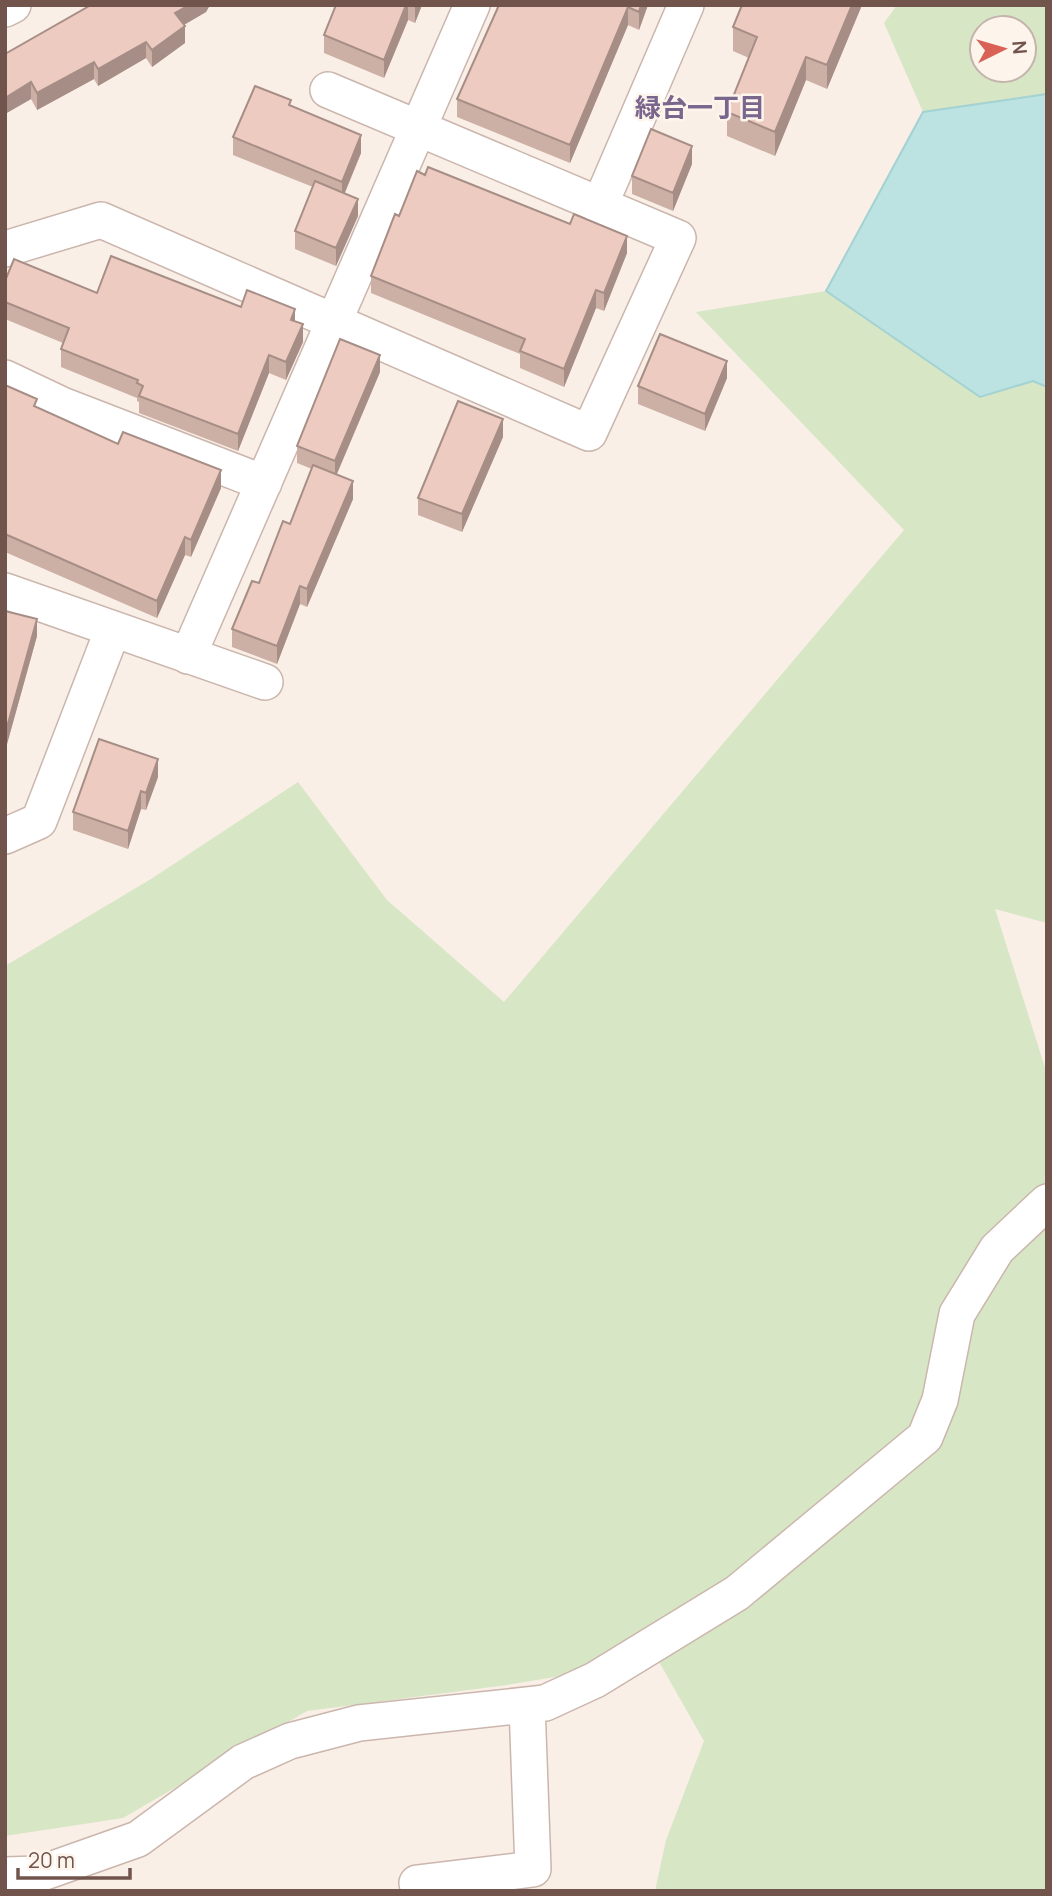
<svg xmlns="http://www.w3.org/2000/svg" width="1052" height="1896" font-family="Manrope,'Noto Sans JP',sans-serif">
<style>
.green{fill:#d7e6c5;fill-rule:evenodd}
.water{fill:#bce2e2;stroke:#a3d2d3;stroke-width:2}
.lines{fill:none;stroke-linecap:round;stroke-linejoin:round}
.minor-casing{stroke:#cbb6ad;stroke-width:38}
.minor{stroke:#fff;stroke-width:35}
.wall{fill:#ccafa5}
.shaded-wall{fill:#a68e86}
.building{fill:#edcbc0;stroke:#a68e86;stroke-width:2}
.labels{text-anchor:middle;stroke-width:5;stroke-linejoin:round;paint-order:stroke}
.neighbourhood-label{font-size:26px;font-weight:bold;fill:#7a658d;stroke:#fdf4eb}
</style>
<rect width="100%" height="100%" fill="#faefe6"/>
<!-- green -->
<path class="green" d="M 897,5 L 1047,5 L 1047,94 L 923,112 L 884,23 ZM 982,28 L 1024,28 L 1024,70 L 982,70 Z
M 826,291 L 980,397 L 1034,381 L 1047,387 L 1047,923 L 995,909 L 1047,1074 L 1047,1891 L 655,1891 L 666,1840 L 704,1741 L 658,1660 L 507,1685 L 307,1711 L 123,1818 L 5,1836 L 5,966 L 151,879 L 298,782 L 387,900 L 504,1002 L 904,530 L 696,312 Z"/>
<!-- water -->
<path class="water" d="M 1047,94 L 1047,387 L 1033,381 L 980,397 L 826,291 L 923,112 Z"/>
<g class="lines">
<defs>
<path id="minor" d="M 5,9 L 13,5
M 599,207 L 686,5
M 5,249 L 101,220 L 589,433 L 678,238 L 328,90
M 5,378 L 62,405 L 264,483
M 5,591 L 265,682
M 188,656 L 472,5
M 5,836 L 39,821 L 113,629
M 5,1875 L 39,1874 L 138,1839 L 243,1762 L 290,1741 L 359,1723 L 545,1703 L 595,1680 L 737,1593 L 925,1437 L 940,1400 L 957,1314 L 997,1249 L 1047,1202
M 419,1891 L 417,1883 L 533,1869 L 527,1705"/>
</defs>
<!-- minor casing -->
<use href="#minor" class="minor-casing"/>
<!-- minor -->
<use href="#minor" class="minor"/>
</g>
<!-- wall -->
<path class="wall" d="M 91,5 L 210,5 L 206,12 L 184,25 L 185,43 L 152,67 L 146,58 L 98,86 L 94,79 L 37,110 L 31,99 L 5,114 Z
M 336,5 L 422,5 L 415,23 L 408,20 L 384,78 L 324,53 L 324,35 Z
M 499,5 L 648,5 L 639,30 L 628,25 L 570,163 L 457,117 L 457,99 Z
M 862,5 L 827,89 L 806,80 L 775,156 L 727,136 L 727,112 L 749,58 L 733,51 L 733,27 Z
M 291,106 L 361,153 L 345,193 L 358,216 L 336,266 L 295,249 L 295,231 L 313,187 L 233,155 L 233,137 Z
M 692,164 L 673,211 L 632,194 L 632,176 Z
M 399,216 L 570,224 L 627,253 L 604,311 L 596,308 L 564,387 L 520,368 L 520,354 L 371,293 L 371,276 Z
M 5,281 L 97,293 L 241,307 L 295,321 L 303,342 L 286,380 L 269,373 L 238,451 L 139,413 L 139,402 L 137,401 L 137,398 L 61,367 L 61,349 L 63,343 L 5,319 Z
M 380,372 L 337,474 L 353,499 L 307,607 L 300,604 L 277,664 L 232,647 L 232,629 L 259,583 L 290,524 L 312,469 L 297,463 L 297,446 Z
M 727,378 L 705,431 L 638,404 L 638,386 Z
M 5,385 L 37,408 L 118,444 L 221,488 L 191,557 L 185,555 L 157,618 L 5,552 Z
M 503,437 L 462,532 L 418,515 L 418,498 Z
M 5,611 L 37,636 L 7,744 L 5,743 Z
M 158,777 L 146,810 L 141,809 L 128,849 L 73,830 L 73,812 Z"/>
<!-- shaded-wall -->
<path class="shaded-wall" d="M 189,5 L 210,5 L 206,12 L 175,30 L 175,13 Z
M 406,5 L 408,5 L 408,20 L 384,78 L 384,60 Z
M 415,5 L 422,5 L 415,23 Z
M 641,5 L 648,5 L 639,30 L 639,12 Z
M 852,5 L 862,5 L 827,89 L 827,65 Z
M 628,7 L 628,25 L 570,163 L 570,145 Z
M 185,26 L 185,43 L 152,67 L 152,50 Z
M 146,42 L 146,58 L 98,86 L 98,69 Z
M 806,57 L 806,80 L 775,156 L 775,132 Z
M 94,62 L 94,79 L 37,110 L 37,93 Z
M 31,82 L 31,99 L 5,114 L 5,98 Z
M 361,135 L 361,153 L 342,199 L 342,182 Z
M 692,146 L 692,164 L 673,211 L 673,193 Z
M 358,199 L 358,216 L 336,266 L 336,248 Z
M 627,236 L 627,253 L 604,311 L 604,293 Z
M 596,290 L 596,308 L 564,387 L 564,369 Z
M 295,309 L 295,327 L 291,320 Z
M 303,324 L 303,342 L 286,380 L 286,362 Z
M 269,355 L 269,373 L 238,451 L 238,434 Z
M 380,355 L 380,372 L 335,478 L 335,461 Z
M 727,361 L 727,378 L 705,431 L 705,414 Z
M 503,419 L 503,437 L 462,532 L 462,514 Z
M 221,470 L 221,488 L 191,557 L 191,540 Z
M 353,481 L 353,499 L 307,607 L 307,589 Z
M 185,537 L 185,555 L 157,618 L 157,601 Z
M 300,586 L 300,604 L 277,664 L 277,646 Z
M 37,619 L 37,636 L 7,744 L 7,727 Z
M 158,759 L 158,777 L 146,810 L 146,793 Z
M 141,791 L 141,809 L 128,849 L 128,831 Z"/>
<!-- building -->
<path class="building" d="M 91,5 L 189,5 L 175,13 L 185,26 L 152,50 L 146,42 L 98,69 L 94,62 L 37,93 L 31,82 L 5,98 L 5,54 Z
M 336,5 L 406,5 L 384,60 L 324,35 Z
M 499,5 L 641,5 L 639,12 L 628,7 L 570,145 L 457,99 Z
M 742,5 L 852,5 L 827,65 L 806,57 L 775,132 L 727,112 L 757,37 L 733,27 Z
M 255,86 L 291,100 L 289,105 L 361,135 L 342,182 L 233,137 Z
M 651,129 L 692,146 L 673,193 L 632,176 Z
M 428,167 L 570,224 L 574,214 L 627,236 L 604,293 L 596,290 L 564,369 L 520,351 L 525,339 L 371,276 L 395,214 L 399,216 L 417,171 L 425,175 Z
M 315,181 L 358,199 L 336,248 L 295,231 Z
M 111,256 L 241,307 L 247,290 L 295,309 L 291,320 L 303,324 L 286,362 L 269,355 L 238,434 L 139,396 L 143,386 L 137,383 L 138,380 L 61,349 L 69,328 L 5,302 L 5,281 L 14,259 L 97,293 Z
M 660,334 L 727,361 L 705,414 L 638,386 Z
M 340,339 L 380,355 L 335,461 L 297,446 Z
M 5,385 L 37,399 L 34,406 L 118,444 L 123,432 L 221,470 L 191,540 L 185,537 L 157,601 L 5,534 Z
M 458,401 L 503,419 L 462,514 L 418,498 Z
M 313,465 L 353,481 L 307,589 L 300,586 L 277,646 L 232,629 L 252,581 L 259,583 L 283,521 L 290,524 Z
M 5,611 L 37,619 L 7,727 L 5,727 Z
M 99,739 L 158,759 L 146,793 L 141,791 L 128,831 L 73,812 Z"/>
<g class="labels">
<!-- neighbourhood labels -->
<g class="neighbourhood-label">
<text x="700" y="117">緑台一丁目</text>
</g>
</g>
<!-- border -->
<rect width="1052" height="1896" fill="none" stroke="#71554d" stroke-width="14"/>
<!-- north arrow -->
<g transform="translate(1003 49) rotate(85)"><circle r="33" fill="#fdf4eb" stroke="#c5b4ac" stroke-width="2"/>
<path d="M0-5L12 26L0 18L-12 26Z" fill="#d96156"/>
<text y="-10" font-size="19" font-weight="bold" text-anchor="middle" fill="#71554d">N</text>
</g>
<!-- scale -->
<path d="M18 1868v10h112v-10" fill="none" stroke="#71554d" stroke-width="3.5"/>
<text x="28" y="1868" font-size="21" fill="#71554d" stroke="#fdf4eb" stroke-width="5" paint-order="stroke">20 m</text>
</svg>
